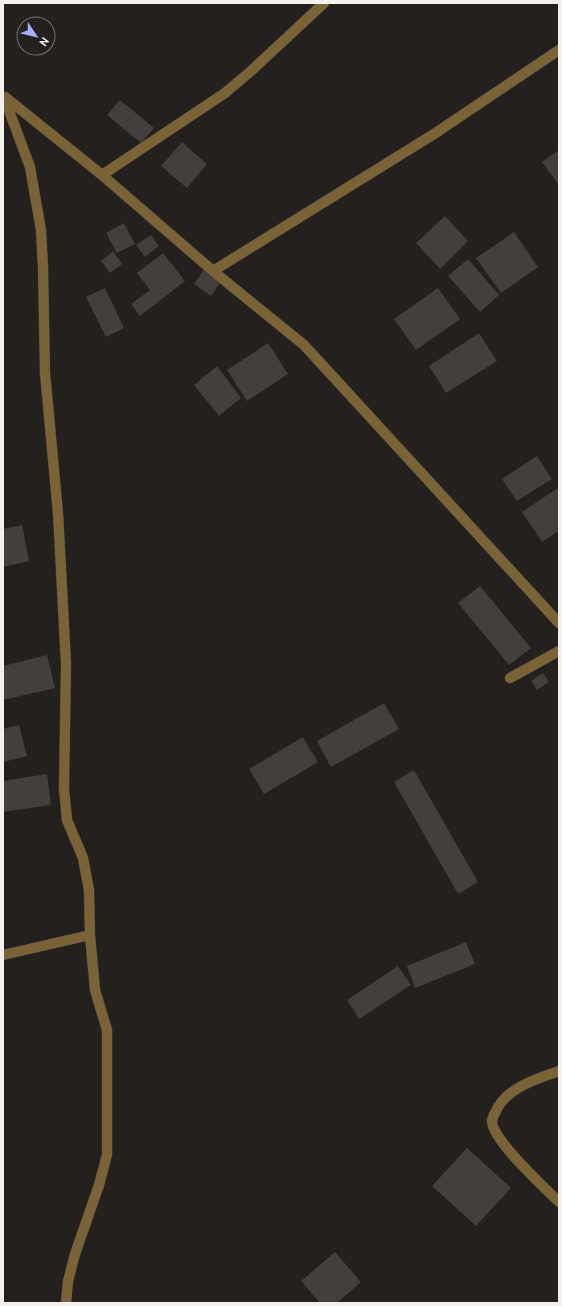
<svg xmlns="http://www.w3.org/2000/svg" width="562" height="1306" font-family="Overpass,sans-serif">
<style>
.building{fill:#443e3d}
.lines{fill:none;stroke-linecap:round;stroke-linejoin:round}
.minor-casing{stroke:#413d3b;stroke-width:11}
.minor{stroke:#796337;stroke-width:10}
</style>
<rect width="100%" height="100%" fill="#24201e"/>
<!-- building -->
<path class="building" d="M 120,100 L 154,128 L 141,143 L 107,115 Z
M 182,142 L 207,164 L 187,188 L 161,166 Z
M 559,150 L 559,185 L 542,162 Z
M 445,216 L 468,241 L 440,269 L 416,243 Z
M 124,223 L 135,244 L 117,253 L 106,233 Z
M 514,232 L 538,267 L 501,293 L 476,258 Z
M 151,235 L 159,246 L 145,257 L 136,245 Z
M 113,251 L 122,264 L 110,273 L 101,261 Z
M 163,253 L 185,281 L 140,316 L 131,304 L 150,290 L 137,273 Z
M 468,259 L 499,295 L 480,312 L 448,276 Z
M 205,268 L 222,280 L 211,296 L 194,284 Z
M 105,288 L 124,328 L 106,337 L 86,297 Z
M 438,288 L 460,319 L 416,350 L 394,319 Z
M 479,333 L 497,361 L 446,393 L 429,366 Z
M 268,343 L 288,374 L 247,401 L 227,370 Z
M 217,366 L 241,398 L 219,416 L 194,385 Z
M 537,456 L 552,479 L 517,501 L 502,479 Z
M 559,487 L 559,531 L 542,542 L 522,512 Z
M 22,525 L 29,561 L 3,567 L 3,529 Z
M 480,586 L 531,648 L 509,665 L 458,603 Z
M 47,655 L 55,688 L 3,700 L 3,666 Z
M 543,673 L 549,682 L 537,690 L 531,681 Z
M 384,703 L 399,729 L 331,767 L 317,741 Z
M 19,725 L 27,756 L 3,762 L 3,729 Z
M 303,737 L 318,762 L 264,794 L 249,769 Z
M 414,770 L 478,882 L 458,894 L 394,782 Z
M 47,774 L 51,805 L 3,812 L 3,781 Z
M 466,942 L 475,964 L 415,988 L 407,966 Z
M 398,966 L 411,985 L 359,1019 L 347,1000 Z
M 467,1148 L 511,1188 L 476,1226 L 432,1186 Z
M 335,1252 L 361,1282 L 337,1303 L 320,1303 L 301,1281 Z"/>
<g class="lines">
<defs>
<path id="minor" d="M 4,97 L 30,167 L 41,230 L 43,267 L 45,373 L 58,513 L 66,664 L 64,789 L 67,820 L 83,858 L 89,890 L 90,935 L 95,990 L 107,1030 L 107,1155 L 99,1185 L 75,1254 L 68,1281 L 66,1303
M 5,97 L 102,175 L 213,271 L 304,345 L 559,623
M 102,175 L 225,93 L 251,71 L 324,3
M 213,271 L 434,134 L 559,50
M 510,678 L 559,651
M 3,955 L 90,935
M 559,1071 C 536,1079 505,1088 495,1113 C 494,1115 492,1119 492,1121 C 492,1140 544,1187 559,1202"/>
</defs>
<!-- minor casing -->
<use href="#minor" class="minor-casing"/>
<!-- minor -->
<use href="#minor" class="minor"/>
</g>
<!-- border -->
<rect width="562" height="1306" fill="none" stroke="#f3f0ee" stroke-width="8"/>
<!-- north arrow -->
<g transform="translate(36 36) rotate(125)"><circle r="19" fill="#24201e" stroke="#777371"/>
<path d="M0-3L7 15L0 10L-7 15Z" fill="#a7b0fc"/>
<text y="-6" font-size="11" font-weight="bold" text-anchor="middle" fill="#f3f0ee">N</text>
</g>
</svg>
